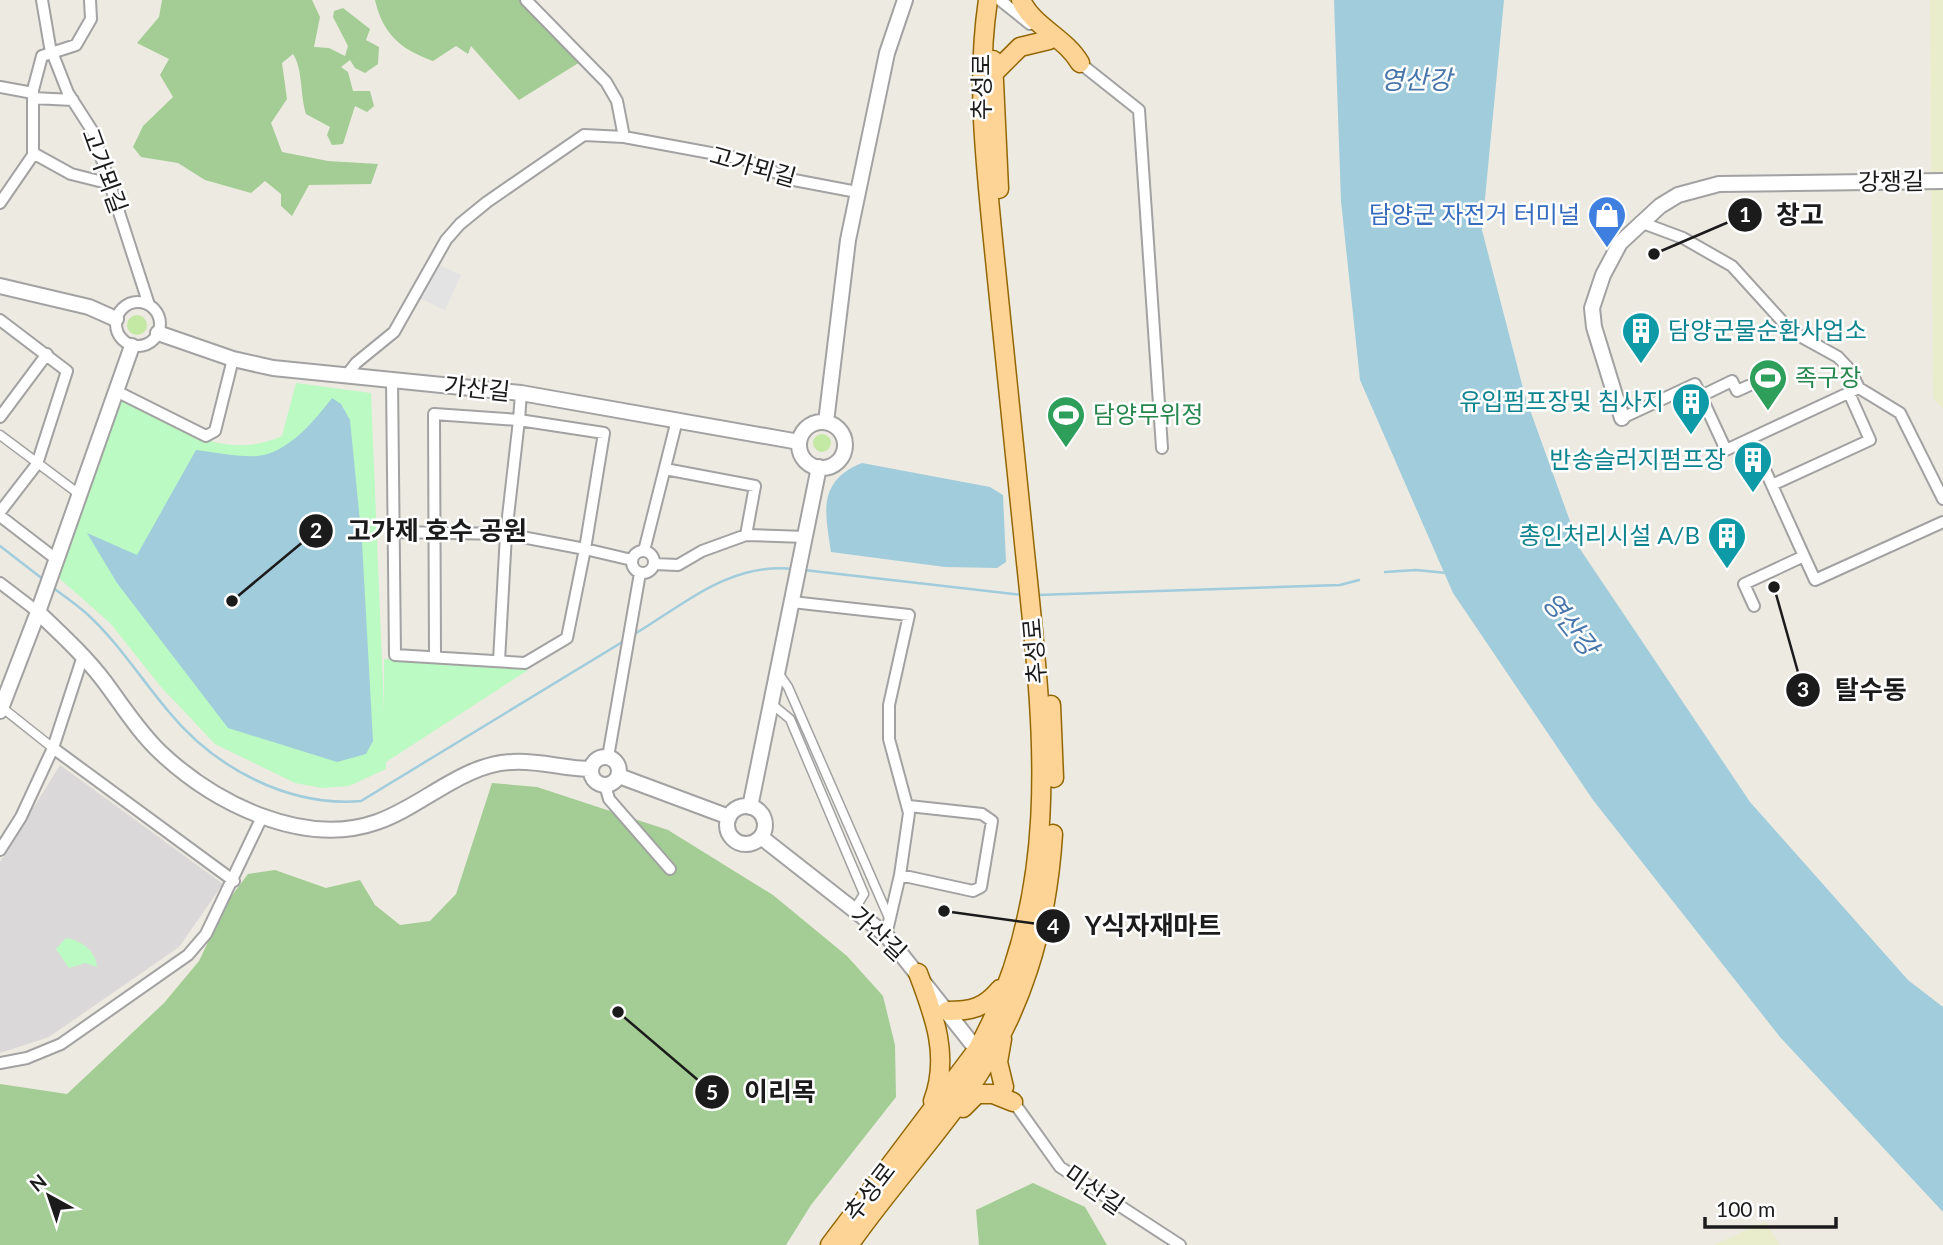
<svg xmlns="http://www.w3.org/2000/svg" width="1943" height="1245" font-family="Lato,'Noto Sans KR',sans-serif">
<style>
.residential{fill:#dad8d8}
.farmland{fill:#e9edcb}
.grass{fill:#c4e9a5}
.forest{fill:#a3cd94}
.park{fill:#bbfac2}
.parking{fill:#e3e3e3}
.water{fill:#a0ccdc}
.lines{fill:none;stroke-linecap:round;stroke-linejoin:round}
.stream{stroke:#a0ccdc;stroke-width:2.5}
.pedestrian-casing{stroke:#a2a2a2;stroke-width:11}
.minor-casing{stroke:#a2a2a2;stroke-width:14}
.tertiary-casing{stroke:#a2a2a2;stroke-width:18}
.primary-casing{stroke:#936700;stroke-width:21}
.pedestrian{stroke:#fff;stroke-width:8}
.minor{stroke:#fff;stroke-width:10}
.tertiary{stroke:#fff;stroke-width:14}
.primary{stroke:#fdd496;stroke-width:18}
.labels{text-anchor:middle;stroke-width:5;stroke-linejoin:round;paint-order:stroke}
.street-label{font-size:24px;fill:#1b1b1b;stroke:#fff}
.shop-label{font-size:24px;fill:#366cbe;stroke:#fff;text-anchor:end}
.culture-label{font-size:24px;fill:#0d838f;stroke:#fff;text-anchor:end}
.leisure-label{font-size:24px;fill:#27864d;stroke:#fff;text-anchor:start}
.water-label{font-size:26px;font-style:italic;fill:#4876ab;stroke:#fff}
.leader{fill:none;stroke:#1b1b1b;stroke-width:2.5}
.callout-dot{fill:#1b1b1b;stroke:#fff;stroke-width:2.5}
.mark-label{font-size:21px;text-anchor:middle;font-weight:bold;fill:#fff}
.callout-label{font-size:26px;text-anchor:middle;font-weight:bold;fill:#1b1b1b;stroke:#fff;stroke-width:5;stroke-linejoin:round;paint-order:stroke}
</style>
<rect width="100%" height="100%" fill="#edeae1"/>
<!-- residential -->
<path class="residential" d="M 60,765 L 223,884 L 179,947 L 49,1037 L 0,1053 L 0,862 Z"/>
<!-- farmland -->
<path class="farmland" d="M 1930,0 L 1943,0 L 1943,409 L 1933,398 Z
M 1765,1222 L 1780,1245 L 1714,1245 Z"/>
<!-- grass -->
<path class="grass" d="M127 325a10 10 0 1 1 20 0a10 10 0 1 1-20 0Z
M813 443a9 9 0 1 1 18 0a9 9 0 1 1-18 0Z"/>
<!-- forest -->
<path class="forest" d="M 162,0 L 312,0 L 320,17 L 314,47 L 329,48 L 345,56 L 348,46 L 333,17 L 334,11 L 343,8 L 370,29 L 366,40 L 379,47 L 378,64 L 365,73 L 355,68 L 350,60 L 341,67 L 348,72 L 353,91 L 370,91 L 374,106 L 367,112 L 355,106 L 343,144 L 332,145 L 327,135 L 330,127 L 306,114 C 300,95 303,69 293,54 L 282,63 L 287,99 L 271,123 L 282,152 L 328,161 L 378,164 L 371,184 L 309,185 L 292,216 L 281,206 L 281,194 L 265,181 L 251,193 L 205,180 L 178,163 L 141,157 L 133,147 L 143,126 L 173,97 L 160,75 L 169,59 L 137,43 L 159,17 Z
M 375,0 L 519,0 L 580,62 L 519,100 L 471,46 L 468,54 L 456,46 L 433,61 C 400,49 383,34 375,0 Z
M 492,783 L 537,787 L 668,830 L 773,895 L 847,956 L 883,996 L 895,1045 L 896,1097 L 811,1205 L 786,1245 L 0,1245 L 0,1084 L 67,1094 L 164,1003 L 199,961 L 227,902 L 248,874 L 275,870 L 326,888 L 360,880 L 375,905 L 400,925 L 430,921 L 456,894 Z
M 1033,1183 L 1085,1207 L 1107,1245 L 979,1245 L 976,1210 Z"/>
<!-- park -->
<path class="park" d="M 296,383 L 371,393 L 384,711 L 384,659 L 525,667 L 528,670 L 386,762 L 386,769 L 349,786 L 322,788 L 295,783 L 215,744 L 161,687 L 110,623 L 59,578 L 121,398 C 174,425 222,463 282,436 Z
M 66,938 C 81,940 96,951 97,967 L 85,963 L 69,968 L 56,949 Z"/>
<!-- parking -->
<path class="parking" d="M 435,263 L 461,275 L 445,310 L 419,298 Z"/>
<!-- water -->
<path class="water" d="M 1334,0 L 1504,0 L 1482,230 L 1525,396 L 1580,549 L 1750,802 L 1908,980 L 1943,1007 L 1943,1212 L 1780,1037 L 1593,800 L 1453,593 L 1360,380 L 1341,201 Z
M 332,398 L 341,404 L 350,420 L 362,542 L 373,741 L 366,754 L 337,762 L 228,728 L 117,583 L 87,533 L 137,555 L 196,450 C 216,452 245,459 264,455 C 292,448 315,420 332,398 Z
M 862,463 L 990,487 L 1003,495 L 1006,562 L 997,568 L 945,567 L 831,552 C 825,513 817,481 862,463 Z"/>
<g class="lines">
<!-- stream -->
<path class="stream" d="M 0,546 L 44,580
M 804,570 L 1023,595
M 1385,572 L 1416,570 L 1447,573
M 52,587 C 63,595 76,604 86,613 C 118,642 141,679 169,712 C 215,768 288,807 361,801 L 624,641
M 1037,595 L 1340,585 L 1359,580
M 633,635 C 685,604 730,562 794,569"/>
<defs>
<path id="pedestrian" d="M 0,435 L 79,494
M 779,674 L 788,687 L 889,918
M 773,705 L 790,719 L 864,894 L 854,910
M 0,706 L 53,748"/>
<path id="minor" d="M 42,0 L 50,47 L 68,93 L 93,132 L 149,305
M 526,0 L 606,82 L 617,101 L 624,137 L 743,159 L 794,180 L 857,192
M 1000,0 L 1030,24
M 1076,60 L 1139,110 L 1162,448
M 0,87 L 33,93
M 33,98 L 73,100
M 33,153 L 71,174 L 107,183
M 0,203 L 33,155 L 33,90 L 42,56 L 76,45 L 91,19 L 90,0
M 1640,222 L 1683,238 L 1732,266 L 1791,331 L 1838,357 L 1850,370 L 1859,388 L 1900,413 L 1943,499
M116 324a22 22 0 1 1 44 0a22 22 0 1 1-44 0Z
M 0,320 L 67,371 L 37,464 L 0,512
M 346,376 L 356,363 L 394,332 L 446,240 L 460,224 L 487,202 L 584,135 L 624,137
M 392,380 L 395,655 L 525,663 L 567,638 L 585,549 L 632,560
M 1748,386 L 1737,391 L 1732,381 L 1701,396 L 1726,450 L 1859,388
M 116,391 L 206,436 L 215,431 L 233,359
M 0,417 L 47,354
M 1622,418 L 1695,384 L 1701,396
M 1751,439 L 1804,556 L 1744,584 L 1754,606
M 665,469 L 755,486 L 746,535
M 1772,485 L 1870,440 L 1849,393
M 0,516 L 56,559
M 394,532 L 506,534 L 585,549 L 604,433 L 519,420 L 506,534 L 499,661
M 644,551 L 677,420
M632 562a11 11 0 1 1 22 0a11 11 0 1 1-22 0Z
M 1804,556 L 1815,580 L 1943,522
M 654,564 L 678,565 L 702,551 L 746,535 L 806,537
M 0,583 L 38,612
M 792,602 L 909,615 L 889,705 L 889,739 L 909,813 L 900,875 L 886,935
M 83,656 L 53,748 L 234,881
M 435,657 L 434,414 L 519,420 L 521,393
M 608,757 L 640,573
M 605,785 L 609,799 L 670,869
M 0,850 L 21,817 L 53,748
M 900,875 L 973,891 L 981,887 L 992,821 L 982,814 L 909,806
M 0,1063 L 27,1058 L 61,1044 L 188,955 L 206,934 L 262,817
M 1010,1097 L 1060,1167 L 1180,1245"/>
<path id="tertiary" d="M 0,286 L 89,307 L 116,319
M 158,333 L 233,359 L 273,368 L 521,393 L 799,442
M 132,346 L 38,612 C 61,634 85,656 104,681 C 122,705 138,731 160,752 C 214,803 303,848 377,822 C 423,806 462,764 512,762 C 538,760 565,769 591,769
M 1622,418 L 1594,327 L 1592,308 L 1603,275 L 1620,243 L 1660,206 L 1678,195 L 1719,184 L 1943,181
M 826,422 L 848,240 L 887,53 L 905,0
M799 445a23 23 0 1 1 46 0a23 23 0 1 1-46 0Z
M 0,711 L 38,612
M591 771a14 14 0 1 1 28 0a14 14 0 1 1-28 0Z
M 619,776 L 729,817
M727 825a19 19 0 1 1 38 0a19 19 0 1 1-38 0Z
M 750,807 L 819,467
M 761,837 L 886,935 L 977,1050"/>
<path id="primary" d="M 1021,0 C 1033,27 1065,37 1080,63
M 993,60 L 999,189
M 993,74 L 1020,47 L 1049,40
M 1051,705 L 1054,778
M 918,973 C 934,1015 950,1056 933,1101
M 947,1011 C 972,1011 984,1008 1000,989
M 1002,1039 L 998,1062 L 1004,1087
M 963,1108 L 977,1094 L 993,1094 L 1013,1102
M 830,1245 L 977,1050 C 1067,888 1042,718 1024,543 C 1014,442 1003,341 993,240 C 985,158 976,81 988,0
M 849,1245 C 886,1192 929,1145 966,1093 C 1022,1014 1047,929 1053,834"/>
</defs>
<!-- pedestrian casing -->
<use href="#pedestrian" class="pedestrian-casing"/>
<!-- minor casing -->
<use href="#minor" class="minor-casing"/>
<!-- tertiary casing -->
<use href="#tertiary" class="tertiary-casing"/>
<!-- primary casing -->
<use href="#primary" class="primary-casing"/>
<!-- pedestrian -->
<use href="#pedestrian" class="pedestrian"/>
<!-- minor -->
<use href="#minor" class="minor"/>
<!-- tertiary -->
<use href="#tertiary" class="tertiary"/>
<!-- primary -->
<use href="#primary" class="primary"/>
</g>
<!-- icons -->
<defs>
<symbol id="shop-pin" viewBox="-11 -11 22 30"><path d="M0 17L-7.5 6A9.5 9.5 0 1 1 7.5 6Z" fill="#3f7fe0" stroke="#fff"/><path d="M-5-2.5h2.3a2.7 3.5 0 0 1 5.4 0H5L5.5 6h-11ZM-1.5-2.5h3a1.5 2.3 0 0 0-3 0Z" fill="#fff"/></symbol>
<symbol id="building-pin" viewBox="-11 -11 22 30"><path d="M0 17L-7.5 6A9.5 9.5 0 1 1 7.5 6Z" fill="#0f9aa8" stroke="#fff"/><path d="M-4-6H4V6H1V3H-1V6H-4ZM-2.5-4.3h1.7v1.8h-1.7ZM.8-4.3h1.7v1.8H.8ZM-2.5-1h1.7V.8h-1.7ZM.8-1h1.7V.8H.8Z" fill="#fff"/></symbol>
<symbol id="stadium-pin" viewBox="-11 -11 22 30"><path d="M0 17L-7.5 6A9.5 9.5 0 1 1 7.5 6Z" fill="#2e9e5b" stroke="#fff"/><path d="M0-5a6.5 5 0 1 0 0 10a6.5 5 0 1 0 0-10ZM-3.5-1.8h7v3.6h-7Z" fill="#fff"/></symbol>
</defs>
<g fill-rule="evenodd">
<use href="#shop-pin" x="1585" y="193" width="44" height="60"/>
<use href="#building-pin" x="1619" y="309" width="44" height="60"/>
<use href="#stadium-pin" x="1746" y="356" width="44" height="60"/>
<use href="#building-pin" x="1669" y="380" width="44" height="60"/>
<use href="#stadium-pin" x="1044" y="393" width="44" height="60"/>
<use href="#building-pin" x="1731" y="438" width="44" height="60"/>
<use href="#building-pin" x="1705" y="514" width="44" height="60"/>
</g>
<g class="labels">
<!-- street labels -->
<g class="street-label">
<text transform="translate(982 87) rotate(-90)" y="8">추성로</text>
<text transform="translate(753 167) rotate(16)" y="8">고가뫼길</text>
<text transform="translate(104 171) rotate(70)" y="8">고가뫼길</text>
<text transform="translate(1891 182) rotate(-1)" y="8">강쟁길</text>
<text transform="translate(477 389) rotate(6)" y="8">가산길</text>
<text transform="translate(1035 651) rotate(-95)" y="8">추성로</text>
<text transform="translate(878 934) rotate(43)" y="8">가산길</text>
<text transform="translate(1094 1190) rotate(35)" y="8">미산길</text>
<text transform="translate(870 1192) rotate(-52)" y="8">추성로</text>
</g>
<!-- shop labels -->
<g class="shop-label">
<text x="1580" y="223">담양군 자전거 터미널</text>
</g>
<!-- culture labels -->
<g class="culture-label">
<text x="1668" y="339" text-anchor="start">담양군물순환사업소</text>
<text x="1664" y="410">유입펌프장및 침사지</text>
<text x="1726" y="468">반송슬러지펌프장</text>
<text x="1700" y="544">총인처리시설 A/B</text>
</g>
<!-- leisure labels -->
<g class="leisure-label">
<text x="1795" y="386">족구장</text>
<text x="1093" y="423">담양무위정</text>
</g>
<!-- water labels -->
<g class="water-label">
<text x="1416" y="89">영산강</text>
<text transform="translate(1570 624) rotate(52)" y="9">영산강</text>
</g>
</g>
<!-- callouts -->
<path class="leader" d="M1654 254L1745 215M232 601L316 531M1774 587L1803 690M944 911L1053 926M618 1012L712 1092"/>
<g class="callout-dot">
<circle cx="1654" cy="254" r="7"/>
<circle cx="232" cy="601" r="7"/>
<circle cx="1774" cy="587" r="7"/>
<circle cx="944" cy="911" r="7"/>
<circle cx="618" cy="1012" r="7"/>
<circle cx="1745" cy="215" r="18"/>
<circle cx="316" cy="531" r="18"/>
<circle cx="1803" cy="690" r="18"/>
<circle cx="1053" cy="926" r="18"/>
<circle cx="712" cy="1092" r="18"/>
</g>
<g class="mark-label">
<text x="1745" y="222">1</text>
<text x="316" y="538">2</text>
<text x="1803" y="697">3</text>
<text x="1053" y="934">4</text>
<text x="712" y="1100">5</text>
</g>
<g class="callout-label">
<text x="1800" y="224">창고</text>
<text x="437" y="540">고가제 호수 공원</text>
<text x="1871" y="699">탈수동</text>
<text x="1153" y="935">Y식자재마트</text>
<text x="780" y="1101">이리목</text>
</g>
<!-- north arrow -->
<g transform="translate(49 1196) rotate(320)" stroke="#ffffff" stroke-width="5" paint-order="stroke">
<path d="M0-5L12 26L0 18L-12 26Z" fill="#1b1b1b"/>
<text y="-10" font-size="19" font-weight="bold" text-anchor="middle" fill="#1b1b1b">N</text>
</g>
<!-- scale -->
<path d="M1705 1217v10h131v-10" fill="none" stroke="#1b1b1b" stroke-width="3.5"/>
<text x="1716" y="1217" font-size="21" fill="#1b1b1b" stroke="#ffffff" stroke-width="5" paint-order="stroke">100 m</text>
</svg>
